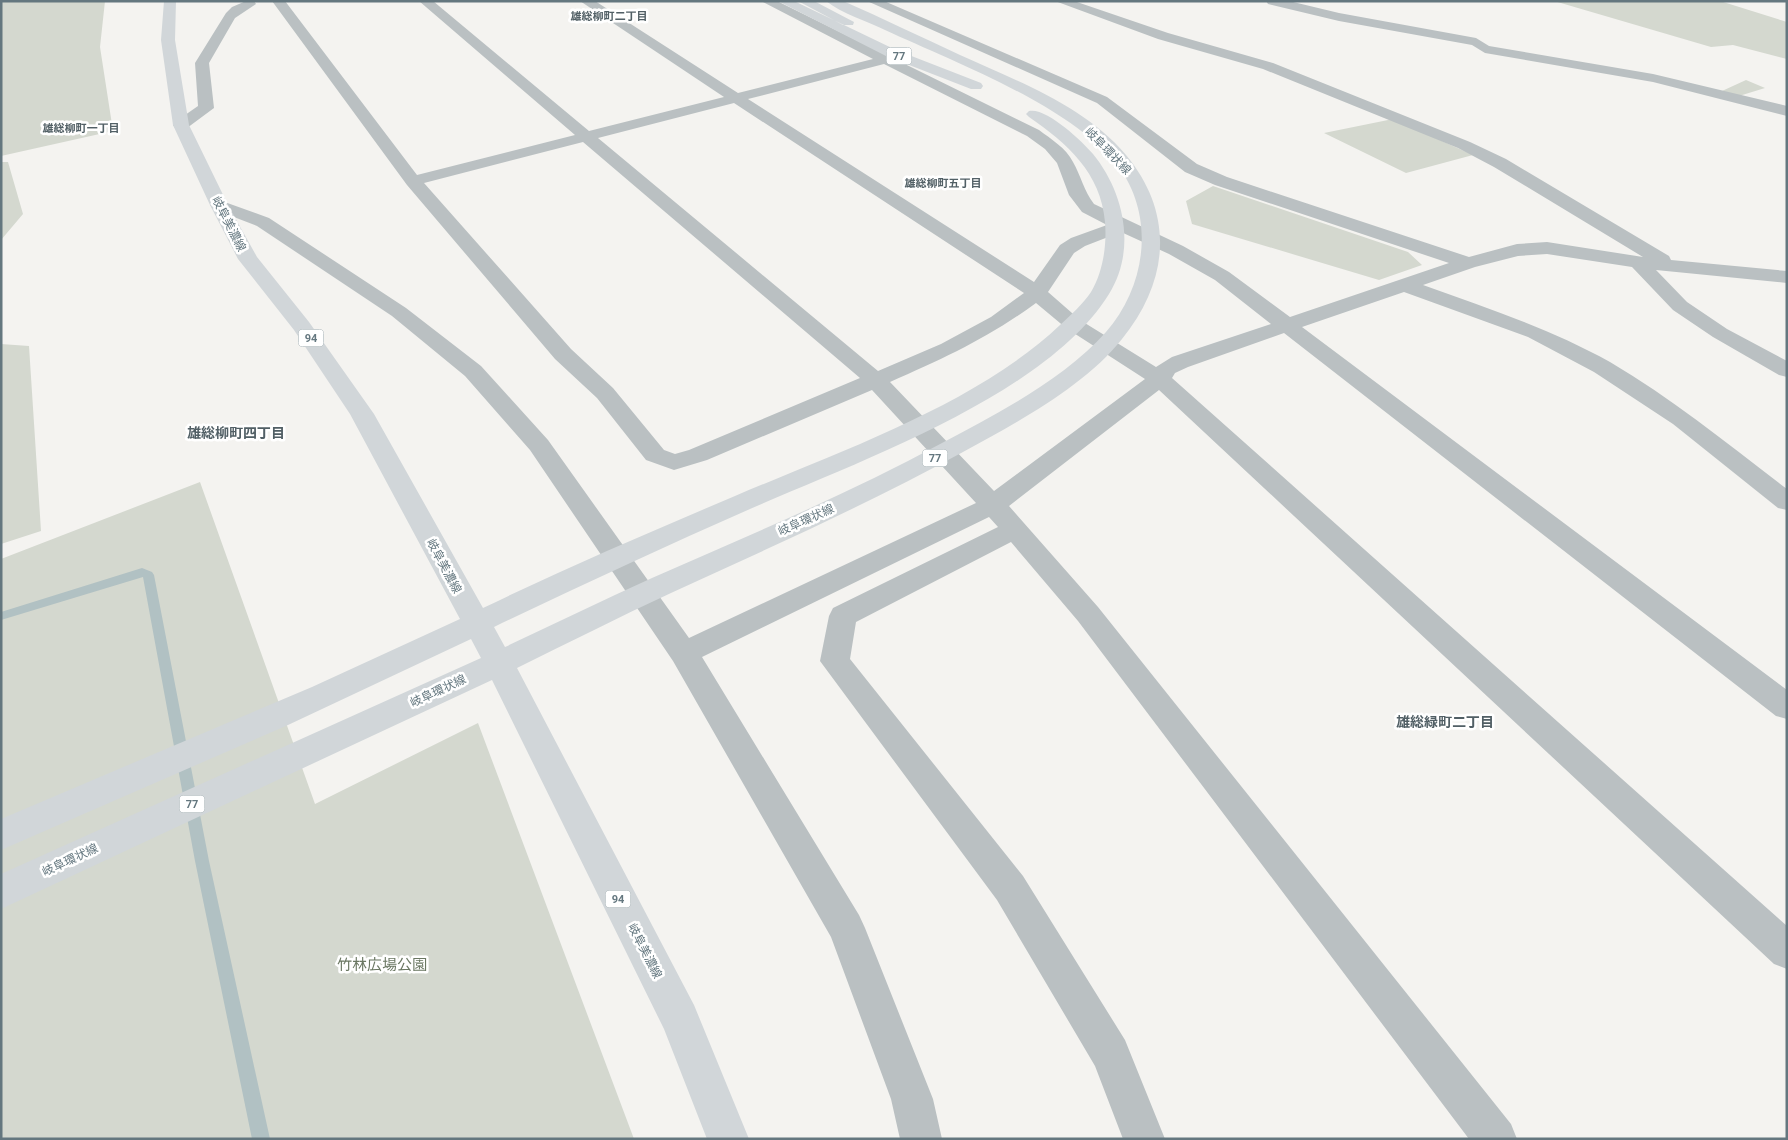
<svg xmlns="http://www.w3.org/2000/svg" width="1788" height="1140" font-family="Roboto,'Noto Sans JP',sans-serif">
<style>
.green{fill:#d4d8cf}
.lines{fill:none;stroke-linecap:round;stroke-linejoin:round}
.stream{fill:#b1c1c3;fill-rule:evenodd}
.minor{fill:#bac0c2;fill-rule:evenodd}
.major{fill:#d1d6d9;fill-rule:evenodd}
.labels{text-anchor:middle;stroke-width:5;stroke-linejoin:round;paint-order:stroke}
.far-neighbourhood-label{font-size:11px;font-weight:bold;fill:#515f65;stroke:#fff}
.shield{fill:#fff;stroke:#92a0a5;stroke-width:1}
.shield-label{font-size:11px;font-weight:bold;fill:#64777f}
.street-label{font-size:12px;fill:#64777f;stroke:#fff}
.neighbourhood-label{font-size:14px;font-weight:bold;fill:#515f65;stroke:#fff}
.near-park-label{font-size:15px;fill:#6a7762;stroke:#fff}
</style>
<rect width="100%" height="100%" fill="#f4f3f0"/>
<!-- green -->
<path class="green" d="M 1,1 L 105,1 L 100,47 L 113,131 L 1,156 Z
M 1554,1 L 1720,1 L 1787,22 L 1787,59 L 1733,45 L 1711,47 Z
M 1746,80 L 1765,88 L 1739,96 L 1722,91 Z
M 1393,119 L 1473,155 L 1406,173 L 1324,133 Z
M 1,162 L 8,162 L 23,214 L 1,240 Z
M 1213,186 L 1408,252 L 1422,265 L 1379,280 L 1192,224 L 1186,201 Z
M 1,344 L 29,346 L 41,531 L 1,544 Z
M 200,482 L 315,804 L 478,723 L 634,1139 L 1,1139 L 1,559 Z"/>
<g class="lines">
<!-- stream -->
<path class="stream" d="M 142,568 L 152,572 L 154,575 L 209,861 L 270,1139 L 252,1139 L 195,861 L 143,577 L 1,620 L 1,612 Z"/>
<!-- minor -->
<path class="minor" d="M 246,1 L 254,1 L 256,4 L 235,18 L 209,63 L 214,108 L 187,128 L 175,128 L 173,125 L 175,122 L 198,106 L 195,63 L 226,13 L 232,7 Z
M 272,1 L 285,1 L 417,175 L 575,135 L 419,1 L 433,1 L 589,131 L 724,97 L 580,1 L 595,1 L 738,93 L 873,59 L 761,1 L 777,1 L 1039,130 C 1051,139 1066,148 1073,162 C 1081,176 1084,191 1094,204 L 1183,246 L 1229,272 L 1290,317 L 1449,263 L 1215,185 L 1185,172 L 1097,103 L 867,1 L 884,1 L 1107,97 L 1197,164 L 1227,177 L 1469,257 L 1517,244 L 1547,242 L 1643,257 L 1494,167 L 1458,148 L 1263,69 L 1158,39 L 1055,1 L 1074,1 L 1168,33 L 1273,63 L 1470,142 L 1506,159 L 1669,256 L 1671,260 L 1787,271 L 1787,283 L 1656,270 L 1687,302 L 1727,329 L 1787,361 L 1787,377 L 1779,375 L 1713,337 L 1673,310 L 1632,267 L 1547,254 L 1518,256 L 1475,267 L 1423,285 C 1487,308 1551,329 1610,362 C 1673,399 1729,445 1787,489 L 1787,510 L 1778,508 L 1673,424 L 1594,372 L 1528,337 L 1404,292 L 1302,327 L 1787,690 L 1787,719 L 1776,716 L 1284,333 L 1188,367 L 1175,373 L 1172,378 L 1787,926 L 1787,969 L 1774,964 L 1159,390 L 1009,506 L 1098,607 L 1511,1124 L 1517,1139 L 1469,1139 L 1078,621 L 1011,542 L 856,622 L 850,659 L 1023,876 L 1125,1040 L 1165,1139 L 1123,1139 L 1095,1066 L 997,900 L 820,661 L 829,616 L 833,608 L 998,527 L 989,517 L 702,657 L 859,915 L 865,928 L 933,1099 L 942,1139 L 900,1139 L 891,1099 L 831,937 L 673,661 L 530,450 L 465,376 L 392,316 L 257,226 L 213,209 L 210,205 L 213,201 L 219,200 L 269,218 L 406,308 L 481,366 L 548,440 L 689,638 L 976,503 L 872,390 L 707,460 L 674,470 L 646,460 L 597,398 L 555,359 L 407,185 ZM 884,64 L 1027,136 L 1045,149 L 1057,163 L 1069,195 L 1082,212 L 1107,225 L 1071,238 L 1060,245 L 1034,282 L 748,99 ZM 734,103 L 1024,293 L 991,317 L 941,344 L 878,371 L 598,138 ZM 583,142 L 860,378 L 689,450 L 675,454 L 664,450 L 613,388 L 571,349 L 424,183 ZM 1121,232 L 1169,254 L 1215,280 L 1271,324 L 1172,357 L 1156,367 L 1080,320 L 1048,292 L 1074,253 L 1085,246 ZM 1036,303 L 1066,328 L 1145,379 L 994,491 L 890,382 C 945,358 988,338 1036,303 Z
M 1266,1 L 1289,1 L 1339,13 L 1476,38 L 1489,46 L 1653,74 L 1787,106 L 1787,116 L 1653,82 L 1485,53 L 1472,45 L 1339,21 L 1268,4 Z"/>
<!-- major -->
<path class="major" d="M 164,1 L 176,1 L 175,40 L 189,125 L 228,205 L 257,257 L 309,322 L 374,414 L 483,608 C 566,568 650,532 735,496 C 840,451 977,404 1060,325 C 1071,315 1083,304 1091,292 C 1103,272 1107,245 1105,222 C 1101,173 1067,143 1029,117 L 1026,114 L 1029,111 C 1046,107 1082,141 1093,154 C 1124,192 1137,249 1109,294 C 1047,395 857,462 750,509 C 664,547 579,586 494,627 L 505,647 C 554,624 603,600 652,578 C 750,535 848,494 942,443 C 997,414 1064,379 1106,332 C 1148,284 1156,211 1114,161 C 1064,103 954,62 885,30 C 867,21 842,14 826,1 L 843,1 C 882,18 921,37 960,55 C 1017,81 1085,106 1126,155 C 1175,214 1169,281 1122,339 C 1084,387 1016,423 963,452 C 868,504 769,548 671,593 C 619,617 568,643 517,668 L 694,1005 L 749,1139 L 707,1139 L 664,1029 L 492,680 L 1,909 L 1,874 L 481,658 L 471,639 L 288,725 L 1,850 L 1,819 L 312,687 L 460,619 L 350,414 L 294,330 L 238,259 L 210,205 L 173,125 L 161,40 Z
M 778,1 L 794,1 L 896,50 L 981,83 L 983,86 L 981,89 L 971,89 L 886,56 Z
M 798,1 L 814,1 L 854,22 L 853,25 L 843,25 Z"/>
</g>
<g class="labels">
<!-- far-neighbourhood labels -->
<g class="far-neighbourhood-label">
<text x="609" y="20">雄総柳町二丁目</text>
<text x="81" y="132">雄総柳町一丁目</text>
<text x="943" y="187">雄総柳町五丁目</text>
</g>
<!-- shield labels -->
<g class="shield">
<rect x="886.5" y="47.5" width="25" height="17" rx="4"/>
<rect x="298.5" y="329.5" width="25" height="17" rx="4"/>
<rect x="922.5" y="449.5" width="25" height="17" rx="4"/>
<rect x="179.5" y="795.5" width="25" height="17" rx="4"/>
<rect x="605.5" y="890.5" width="25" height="17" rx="4"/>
</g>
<g class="shield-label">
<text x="899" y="60">77</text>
<text x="311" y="342">94</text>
<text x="935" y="462">77</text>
<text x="192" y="808">77</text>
<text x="618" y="903">94</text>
</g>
<!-- street labels -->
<g class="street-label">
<text transform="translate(1108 151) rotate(46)" y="4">岐阜環状線</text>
<text transform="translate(229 224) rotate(63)" y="4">岐阜美濃線</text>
<text transform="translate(806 520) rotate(-24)" y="4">岐阜環状線</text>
<text transform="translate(444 566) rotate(62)" y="4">岐阜美濃線</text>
<text transform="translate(438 691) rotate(-25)" y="4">岐阜環状線</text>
<text transform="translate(70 860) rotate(-25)" y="4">岐阜環状線</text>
<text transform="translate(645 951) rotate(63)" y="4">岐阜美濃線</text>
</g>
<!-- neighbourhood labels -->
<g class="neighbourhood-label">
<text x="236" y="438">雄総柳町四丁目</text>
<text x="1445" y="727">雄総緑町二丁目</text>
</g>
<!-- near-park labels -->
<g class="near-park-label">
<text x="382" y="970">竹林広場公園</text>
</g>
</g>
<!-- border -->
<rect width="1788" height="1140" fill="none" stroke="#64777f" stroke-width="5"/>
</svg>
